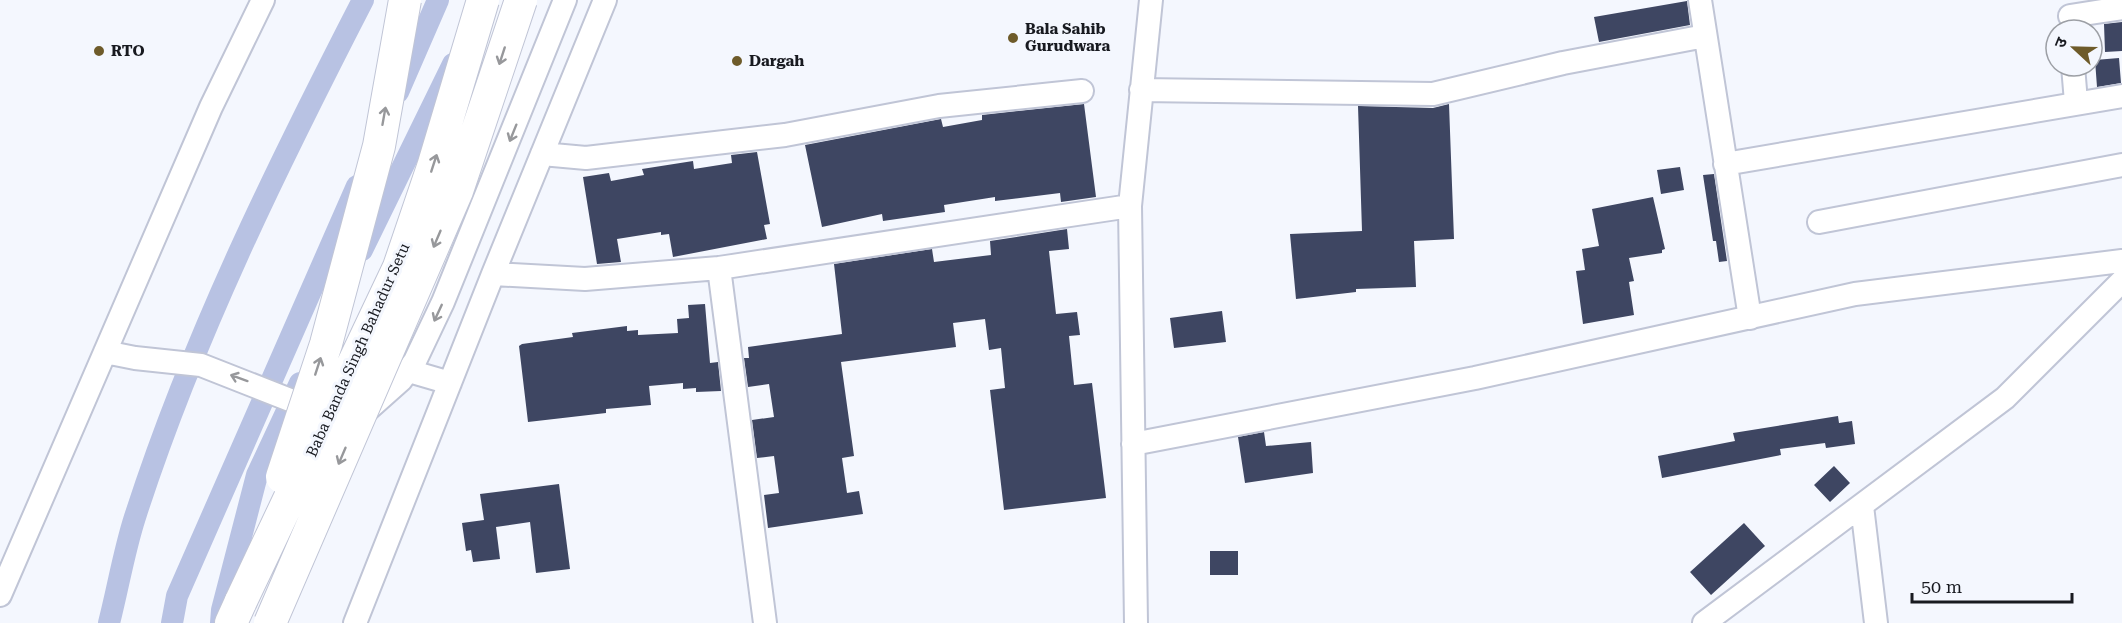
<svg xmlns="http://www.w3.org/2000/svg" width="2122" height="623" font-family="'Roboto Serif','Noto Sans Devanagari',serif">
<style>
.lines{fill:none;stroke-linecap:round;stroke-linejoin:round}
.canal{stroke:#b8c2e3;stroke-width:22}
.building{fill:#3e4662}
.minor-casing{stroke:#c0c5d6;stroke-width:26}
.highway-casing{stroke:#c0c5d6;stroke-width:34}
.minor{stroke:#fff;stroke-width:22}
.highway{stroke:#fff;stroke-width:32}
.highway-bridge-casing{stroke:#c0c5d6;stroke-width:34;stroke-linecap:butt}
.highway-bridge{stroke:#fff;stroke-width:32}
.oneway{stroke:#97989b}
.poi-dot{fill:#6e5b2a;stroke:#f4f7fe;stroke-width:2}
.labels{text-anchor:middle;stroke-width:6;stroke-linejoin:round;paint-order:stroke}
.poi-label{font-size:15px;font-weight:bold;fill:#181a20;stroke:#f4f7fe;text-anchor:start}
.street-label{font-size:15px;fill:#181a20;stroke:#f4f7fe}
</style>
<rect width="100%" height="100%" fill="#f4f7fe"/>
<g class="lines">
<!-- canal -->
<path class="canal" d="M 398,92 L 438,0
M 362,250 L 453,64
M 109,623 C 118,588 124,551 135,517 C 193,337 277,167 363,0
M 172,623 L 177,596 L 357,186
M 221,623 L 222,610 L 257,475 L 300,383"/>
</g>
<!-- building -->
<path class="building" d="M 1687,1 L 1690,25 L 1599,42 L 1594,17 Z
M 2122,22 L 2122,51 L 2105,52 L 2104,24 Z
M 2119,58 L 2121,83 L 2097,87 L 2095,60 Z
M 1084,104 L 1096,197 L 1061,202 L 1060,193 L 995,201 L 995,197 L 944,205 L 945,212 L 883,221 L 882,214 L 822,227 L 805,145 L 941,119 L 943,127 L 982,120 L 982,115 Z
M 1449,104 L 1454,239 L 1414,241 L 1416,287 L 1356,289 L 1356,292 L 1296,299 L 1290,234 L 1362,231 L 1358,106 L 1433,108 Z
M 757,152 L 770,224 L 764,225 L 767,239 L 673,257 L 669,234 L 661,235 L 661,232 L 617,239 L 621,262 L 597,264 L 583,177 L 609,173 L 611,181 L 644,175 L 642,169 L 693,161 L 694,169 L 732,163 L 731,155 Z
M 1680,167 L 1684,190 L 1661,194 L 1657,170 Z
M 1714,174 L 1727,261 L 1719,262 L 1716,241 L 1713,241 L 1703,175 Z
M 1653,197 L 1665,249 L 1662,250 L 1662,253 L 1629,258 L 1634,281 L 1629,282 L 1634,315 L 1583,324 L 1576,271 L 1585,270 L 1582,249 L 1599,246 L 1592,209 Z
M 1067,229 L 1069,249 L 1049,251 L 1056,314 L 1077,312 L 1080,335 L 1069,336 L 1074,385 L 1092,383 L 1106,498 L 1004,510 L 990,390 L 1005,388 L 1001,348 L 989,350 L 985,319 L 953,323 L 956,347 L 841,362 L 854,456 L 842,458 L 847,493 L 859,491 L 863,514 L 768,528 L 764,495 L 779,493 L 774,456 L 757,458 L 752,420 L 774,417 L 769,384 L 748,387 L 744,358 L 749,358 L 748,347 L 842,334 L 834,264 L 932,249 L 934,262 L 991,255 L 990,241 Z
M 705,304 L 710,363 L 718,362 L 721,391 L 696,392 L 696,388 L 683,389 L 683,383 L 649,386 L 651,405 L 606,409 L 606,413 L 528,422 L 519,346 L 522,344 L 573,337 L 572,333 L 627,326 L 627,331 L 638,330 L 638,335 L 678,333 L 677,319 L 689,318 L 688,305 Z
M 1222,311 L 1226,342 L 1174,348 L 1170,318 Z
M 1838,416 L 1839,423 L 1852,421 L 1855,444 L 1826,448 L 1825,443 L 1780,449 L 1781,455 L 1662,478 L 1658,456 L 1735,441 L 1733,433 Z
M 1264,432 L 1266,446 L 1311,442 L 1313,473 L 1245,483 L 1238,437 Z
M 1834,466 L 1850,483 L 1830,502 L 1814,485 Z
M 559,484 L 570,569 L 536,573 L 530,522 L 496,527 L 500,559 L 473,562 L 471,550 L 466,551 L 462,523 L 484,520 L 480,494 Z
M 1744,523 L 1765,546 L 1711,595 L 1690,572 Z
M 1210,551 L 1238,551 L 1238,575 L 1210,575 Z"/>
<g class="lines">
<defs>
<path id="minor" d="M 1700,0 L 1750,318
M 2070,16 L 2122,8
M 2073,66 L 2076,102
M 1141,90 L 1433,94 L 1563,63 L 1705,36
M 542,154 L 586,158 L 785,135 L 939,106 L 1082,91
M 1725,164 L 2122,96
M 1819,222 L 2122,165
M 719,268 L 765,623
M 493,274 L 585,279 L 719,268 L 1130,206
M 105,352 L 135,358 L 201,365 L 318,411
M 409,371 L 450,383
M 365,412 L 401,380 L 415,361 L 443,302 L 565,0
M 1133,444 L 1475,378 L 1855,294 L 2122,261
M 1862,506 L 1876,623
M 0,595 L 211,107 L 263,0
M 355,623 L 493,274 L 605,0
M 1136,623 L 1130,206 L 1151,0
M 1704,623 L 2005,398 L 2122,281"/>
<path id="highway" d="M 231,623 L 241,601"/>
</defs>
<!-- minor casing -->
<use href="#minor" class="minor-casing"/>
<!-- highway casing -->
<use href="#highway" class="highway-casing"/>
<!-- minor -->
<use href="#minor" class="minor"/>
<!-- highway -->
<use href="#highway" class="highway"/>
<defs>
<path id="highway-bridge" d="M 282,477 L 326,344 L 379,146 L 405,0
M 241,601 L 399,267 L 433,167 L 483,0
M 270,623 L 457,191 L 521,0"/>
</defs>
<!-- highway-bridge casing -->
<use href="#highway-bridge" class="highway-bridge-casing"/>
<!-- highway-bridge -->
<use href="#highway-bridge" class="highway-bridge"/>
</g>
<!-- one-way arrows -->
<defs><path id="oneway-shaft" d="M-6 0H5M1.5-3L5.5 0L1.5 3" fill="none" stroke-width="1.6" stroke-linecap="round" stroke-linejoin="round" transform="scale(1.5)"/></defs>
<g class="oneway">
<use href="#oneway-shaft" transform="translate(502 56) rotate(108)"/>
<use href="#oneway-shaft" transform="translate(384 116) rotate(-80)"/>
<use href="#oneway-shaft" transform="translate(513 133) rotate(112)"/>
<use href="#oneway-shaft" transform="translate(434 163) rotate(-72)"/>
<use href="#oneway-shaft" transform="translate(437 239) rotate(113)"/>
<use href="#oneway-shaft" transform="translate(438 313) rotate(115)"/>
<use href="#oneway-shaft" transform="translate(318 366) rotate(-72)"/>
<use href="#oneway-shaft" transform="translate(239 378) rotate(-160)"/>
<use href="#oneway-shaft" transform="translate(342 456) rotate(113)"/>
</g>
<!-- markers -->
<g class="poi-dot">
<circle cx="1013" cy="38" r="6"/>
<circle cx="99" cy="51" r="6"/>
<circle cx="737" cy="61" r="6"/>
</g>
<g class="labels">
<!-- poi labels -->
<g class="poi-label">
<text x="1025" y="34">Bala Sahib<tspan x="1025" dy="17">Gurudwara</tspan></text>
<text x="111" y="56">RTO</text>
<text x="749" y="66">Dargah</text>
</g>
<!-- street labels -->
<g class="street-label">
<text transform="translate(358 350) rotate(-66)" y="5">Baba Banda Singh Bahadur Setu</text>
</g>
</g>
<!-- north arrow -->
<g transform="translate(2074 48) rotate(292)"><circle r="28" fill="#f4f7fe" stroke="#9c9fa5" stroke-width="1.5"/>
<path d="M0-4.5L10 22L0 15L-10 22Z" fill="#6e5b2a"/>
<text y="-9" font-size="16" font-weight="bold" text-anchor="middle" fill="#181a20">उ</text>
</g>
<!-- scale -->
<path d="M1912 593v9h160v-9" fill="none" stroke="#181a20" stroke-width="3"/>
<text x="1921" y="593" font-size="18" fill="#181a20" stroke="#f4f7fe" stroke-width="4.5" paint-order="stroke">50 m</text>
</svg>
